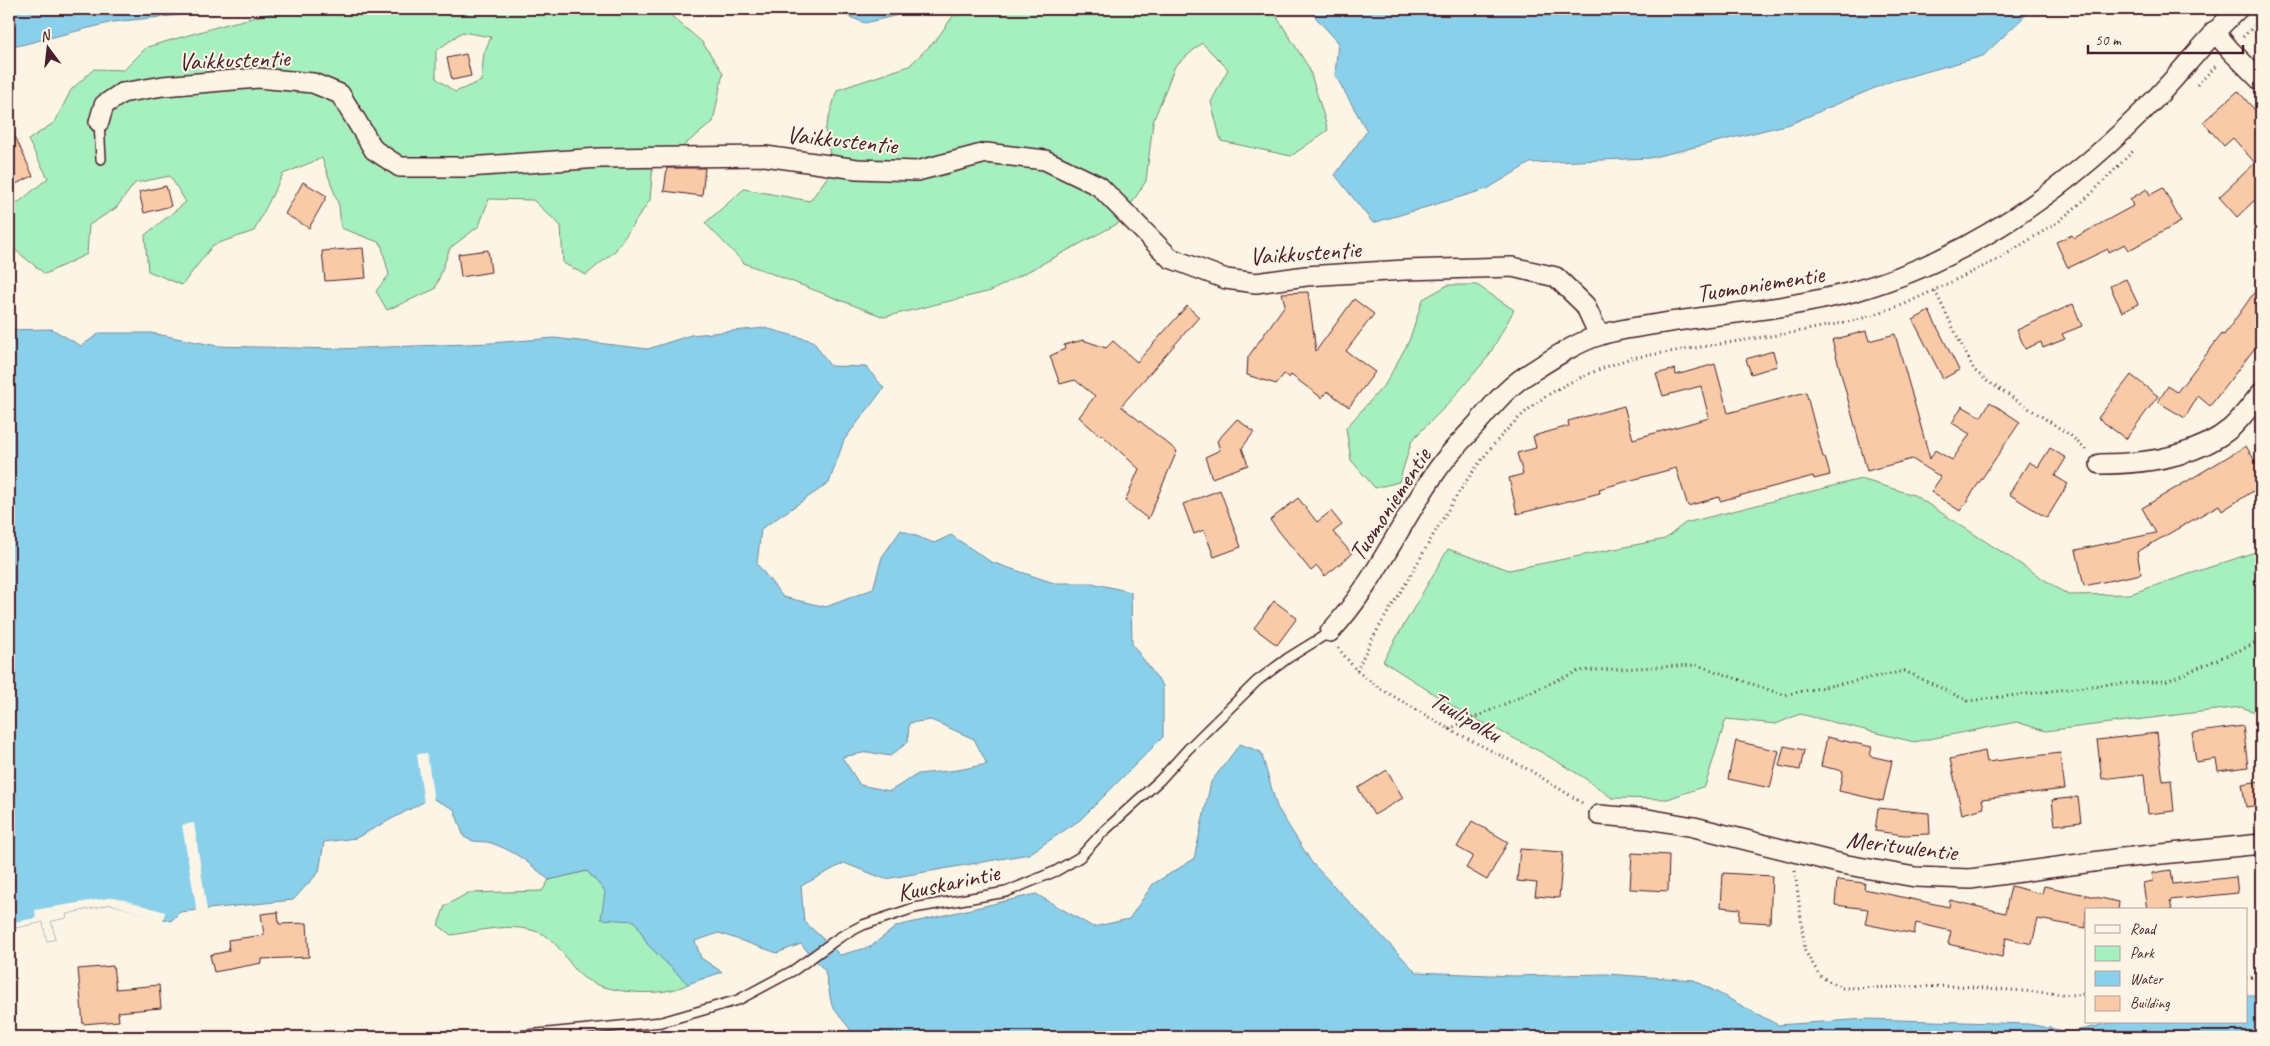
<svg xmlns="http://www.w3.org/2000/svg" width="2270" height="1046" font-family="Caveat,sans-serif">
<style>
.green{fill:#a6f0bf;stroke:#788875;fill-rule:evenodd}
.water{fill:#8ad0eb;stroke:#70899e;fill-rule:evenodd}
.pier{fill:#fcf5e5}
.building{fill:#f8caa7;stroke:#4a1f2b}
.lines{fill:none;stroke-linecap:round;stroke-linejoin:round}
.service-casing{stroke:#4a1f2b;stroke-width:12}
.minor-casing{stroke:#4a1f2b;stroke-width:22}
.path{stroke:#4a1f2b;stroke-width:3;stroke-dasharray:1 4;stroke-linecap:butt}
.service{stroke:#fcf5e5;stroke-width:9}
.minor{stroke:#fcf5e5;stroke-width:19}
.labels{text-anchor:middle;stroke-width:4;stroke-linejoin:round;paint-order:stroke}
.street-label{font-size:25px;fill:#4a1f2b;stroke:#fcf5e5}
</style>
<rect width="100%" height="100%" fill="#fcf5e5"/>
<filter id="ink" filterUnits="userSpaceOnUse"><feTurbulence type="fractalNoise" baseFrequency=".02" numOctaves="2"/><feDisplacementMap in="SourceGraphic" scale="10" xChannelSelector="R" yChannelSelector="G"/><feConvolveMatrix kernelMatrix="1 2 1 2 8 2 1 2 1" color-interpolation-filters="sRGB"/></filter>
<g filter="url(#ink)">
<!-- green -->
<path class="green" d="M 289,9 L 663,9 L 702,42 L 723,73 L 713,122 L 678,150 L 653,164 L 650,200 L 615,251 L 586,275 L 563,263 L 561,226 L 533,200 L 489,199 L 479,226 L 450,248 L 435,289 L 387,310 L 376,291 L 389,275 L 381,243 L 341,228 L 339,206 L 322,158 L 283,174 L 254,231 L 213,245 L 182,285 L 148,271 L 145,235 L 186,202 L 170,176 L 135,183 L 116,208 L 89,225 L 87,254 L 45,274 L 14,249 L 9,238 L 9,201 L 19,202 L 48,178 L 28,140 L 55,122 L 71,90 L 94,69 L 124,70 L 147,47 L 227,24 ZM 462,32 L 491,37 L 484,53 L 481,81 L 455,92 L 436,78 L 436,51 Z
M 958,9 L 1272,9 L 1309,68 L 1328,130 L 1291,156 L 1221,141 L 1211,102 L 1228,69 L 1202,43 L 1175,66 L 1153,122 L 1146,181 L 1119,223 L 991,291 L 884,317 L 744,263 L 705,223 L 744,189 L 810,201 L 833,169 L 825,130 L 837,90 L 909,66 L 936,40 Z
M 1448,285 L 1477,285 L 1514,310 L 1488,357 L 1448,404 L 1412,440 L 1399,482 L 1375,488 L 1351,460 L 1346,428 L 1386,383 L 1409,341 L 1423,299 Z
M 1861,479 L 1914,495 L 2068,595 L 2130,594 L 2261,550 L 2261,714 L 2241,707 L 2045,731 L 2017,722 L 1914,742 L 1800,714 L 1776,724 L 1726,719 L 1705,786 L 1668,799 L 1612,798 L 1583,777 L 1541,752 L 1460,711 L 1383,661 L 1448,549 L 1509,570 L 1665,539 L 1685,523 Z
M 587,871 L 605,891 L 635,921 L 648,945 L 688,984 C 663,998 608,994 584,978 C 569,968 559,939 538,932 C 509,922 480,931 451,935 L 438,925 L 445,906 L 468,893 L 542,891 L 549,880 Z"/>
<!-- water -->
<path class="water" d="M 9,9 L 209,9 L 180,15 L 113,22 L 9,48 Z
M 830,9 L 904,9 L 902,14 L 865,23 Z
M 1308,9 L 2032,9 L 1983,56 L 1889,82 L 1790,124 L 1650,158 L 1530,163 L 1487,189 L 1373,223 L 1335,175 L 1367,131 L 1335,75 L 1338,42 Z
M 765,328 L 813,341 L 830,366 L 866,367 L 884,388 L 844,440 L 829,483 L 761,529 L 757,564 L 783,597 L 826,607 L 873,589 L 882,557 L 901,530 L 934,543 L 951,535 L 991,562 L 1054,583 L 1092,583 L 1131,592 L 1132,644 L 1163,686 L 1163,737 L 1080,820 L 1029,854 L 885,879 L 844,863 L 801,886 L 804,921 L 840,955 L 870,947 L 897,926 L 1036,894 L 1093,927 L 1129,919 L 1153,884 L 1194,859 L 1211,782 L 1240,744 L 1261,752 L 1277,807 L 1312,863 L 1416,972 L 1514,976 L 1606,974 L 1694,980 L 1778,1025 L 1866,1019 L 2028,1024 L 2071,1032 L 2115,1022 L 2246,1022 L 2246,995 L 2261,995 L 2261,1037 L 837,1037 L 853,1033 L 832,1006 L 825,971 L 801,944 L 777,953 L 719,933 L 695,941 L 701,958 L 722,972 L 688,984 L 648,945 L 635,921 L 601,919 L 605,891 L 587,871 L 549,880 C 530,864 518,853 494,844 C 482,839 478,845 464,837 L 454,809 L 431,798 L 356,838 L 324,842 L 319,872 L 293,900 L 180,912 L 171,921 L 111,904 L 66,914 L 66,918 L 51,921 L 55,939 L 47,941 L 43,922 L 9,929 L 9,330 L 52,329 L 81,346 L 100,333 L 151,333 L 217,346 L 337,349 L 491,343 L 554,338 L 648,349 L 691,335 ZM 931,720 L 974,739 L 987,764 L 958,770 L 918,774 L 890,791 L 860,785 L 842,757 L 868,752 L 890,756 L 908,742 L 909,723 Z"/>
<!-- pier -->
<path class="pier" d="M 427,753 L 434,802 L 431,800 L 424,804 L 417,754 Z
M 194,823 L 207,911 L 197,912 L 182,825 Z
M 114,897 L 165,912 L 163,920 L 111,904 L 66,914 L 66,918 L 51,921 L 55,939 L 47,941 L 43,922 L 9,929 L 9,923 L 36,918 L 35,910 Z"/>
<!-- building -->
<path class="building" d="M 466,54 L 471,76 L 452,80 L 447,58 Z
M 2238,91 L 2261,117 L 2261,194 L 2237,217 L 2219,197 L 2255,163 L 2233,138 L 2224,146 L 2203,122 Z
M 9,123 L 33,176 L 9,187 Z
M 667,168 L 705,168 L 702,196 L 664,191 Z
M 303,182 L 327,196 L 309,228 L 285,214 Z
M 166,186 L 171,206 L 144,213 L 139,192 Z
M 2163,188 L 2181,222 L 2129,250 L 2125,244 L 2109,252 L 2108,249 L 2068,268 L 2056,242 L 2072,235 L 2074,238 L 2133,206 L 2130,199 L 2147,189 L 2150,195 Z
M 363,248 L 366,278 L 325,281 L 322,251 Z
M 488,250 L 491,272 L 461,277 L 458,254 Z
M 2126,279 L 2138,304 L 2122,312 L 2110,286 Z
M 2261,283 L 2261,340 L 2210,406 L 2198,396 L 2185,418 L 2158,402 L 2168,386 L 2177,392 L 2222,334 L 2224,335 Z
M 1308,292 L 1316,351 L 1354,299 L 1374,314 L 1346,351 L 1375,372 L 1349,407 L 1327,391 L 1322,398 L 1291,375 L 1289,378 L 1284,374 L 1276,384 L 1247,375 L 1248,357 L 1285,305 L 1282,293 Z
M 2073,304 L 2082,326 L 2062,334 L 2065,339 L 2043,348 L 2041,342 L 2025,349 L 2017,330 Z
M 1187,306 L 1199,317 L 1121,406 L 1177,451 L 1148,519 L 1125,501 L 1139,469 L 1101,434 L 1100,436 L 1079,417 L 1095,396 L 1075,380 L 1060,384 L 1050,356 L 1065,349 L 1064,345 L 1083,340 L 1106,348 L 1113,341 L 1137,362 Z
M 1929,311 L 1959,370 L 1943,379 L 1913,320 Z
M 1866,331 L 1869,341 L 1895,334 L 1930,459 L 1935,450 L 1952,460 L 1970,434 L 1952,423 L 1962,406 L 1981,417 L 1990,402 L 2020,422 L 1960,511 L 1931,492 L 1941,477 L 1912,459 L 1867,471 L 1832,340 Z
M 1773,351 L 1777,366 L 1751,374 L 1746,359 Z
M 1715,364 L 1728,413 L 1806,392 L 1823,457 L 1825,457 L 1830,475 L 1814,479 L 1813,476 L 1720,501 L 1719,497 L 1688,506 L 1676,468 L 1599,489 L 1600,493 L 1517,514 L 1509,478 L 1523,474 L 1517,453 L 1536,448 L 1533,436 L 1569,426 L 1568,421 L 1624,406 L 1633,439 L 1709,418 L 1701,386 L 1663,396 L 1656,374 L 1675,369 L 1676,375 Z
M 2131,375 L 2158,396 L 2126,439 L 2098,418 Z
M 1237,419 L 1254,432 L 1242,448 L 1248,465 L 1212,478 L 1205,457 L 1220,450 L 1217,441 Z
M 2246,446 L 2261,471 L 2261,486 L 2222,511 L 2219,505 L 2137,552 L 2141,574 L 2084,586 L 2076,550 L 2156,533 L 2142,508 Z
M 2050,448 L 2066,458 L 2055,476 L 2068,484 L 2047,518 L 2009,494 L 2029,462 L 2038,467 Z
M 1220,490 L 1241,547 L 1214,557 L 1204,530 L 1194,534 L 1183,504 Z
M 1298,498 L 1317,522 L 1331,511 L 1342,525 L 1333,532 L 1352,554 L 1325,576 L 1317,566 L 1311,571 L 1270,520 Z
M 1274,601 L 1297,618 L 1277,645 L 1254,628 Z
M 2243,726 L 2248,767 L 2218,771 L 2216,759 L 2196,762 L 2192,733 Z
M 2157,733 L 2163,781 L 2171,780 L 2174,811 L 2148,814 L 2144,774 L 2102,779 L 2097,740 Z
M 1827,737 L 1872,747 L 1870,756 L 1892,761 L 1883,801 L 1839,791 L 1843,771 L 1821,766 Z
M 1736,741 L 1779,751 L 1770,788 L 1728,779 Z
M 1784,746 L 1804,750 L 1800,770 L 1779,766 Z
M 1985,751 L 1987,762 L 2060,753 L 2065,789 L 1982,799 L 1984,808 L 1962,814 L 1950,759 Z
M 1387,770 L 1403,798 L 1374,815 L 1358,788 Z
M 2261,781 L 2261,805 L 2246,807 L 2242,784 Z
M 2078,797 L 2081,822 L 2055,825 L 2052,800 Z
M 1878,808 L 1929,813 L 1930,834 L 1904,835 L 1875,831 Z
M 1472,821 L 1508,842 L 1487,880 L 1466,868 L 1473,856 L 1457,847 Z
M 1520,849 L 1563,852 L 1559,898 L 1535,896 L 1537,883 L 1517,881 Z
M 1632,853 L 1669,855 L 1668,891 L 1630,889 Z
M 2171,870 L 2173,884 L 2236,877 L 2238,893 L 2170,900 L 2172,910 L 2147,910 L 2143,883 L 2153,881 L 2152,873 Z
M 1723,873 L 1772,876 L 1770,923 L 1739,921 L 1740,909 L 1721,907 Z
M 1837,880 L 1865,883 L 1864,889 L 1949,907 L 1950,900 L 2005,913 L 2011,886 L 2042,894 L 2044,886 L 2119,902 L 2118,910 L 2086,910 L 2086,928 L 2038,919 L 2032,944 L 2006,938 L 2002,957 L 1948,944 L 1951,931 L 1916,923 L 1914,934 L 1865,924 L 1868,909 L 1835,905 Z
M 278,912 L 279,924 L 307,923 L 309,957 L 262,959 L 262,963 L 214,972 L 210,955 L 229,951 L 228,940 L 264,935 L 261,914 Z
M 113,966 L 116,989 L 159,985 L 161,1008 L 118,1012 L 119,1021 L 83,1024 L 78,969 Z"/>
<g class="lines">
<defs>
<path id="service" d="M 99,122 L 101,159
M 506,1037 L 662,1022 L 738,1000 L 794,970 L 840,937 L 863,925 L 914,908 L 1006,892 L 1056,871 L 1080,857 L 1102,833 L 1160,780 L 1188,749 L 1257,681 L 1288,658 L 1330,632"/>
<path id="minor" d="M 2214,31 L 2230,50 L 2261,81
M 99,122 L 104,105 L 122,93 L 163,86 L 258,78 L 313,83 L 340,94 L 374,150 L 400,167 L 467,167 L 600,158 L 765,156 L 857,169 L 917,171 L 986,153 L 1045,160 L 1099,186 L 1170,258 L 1226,279 L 1256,283 L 1306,276 L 1405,270 L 1512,267 L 1556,277 L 1585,305 L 1599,335
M 2100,464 C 2144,464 2195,458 2231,428 C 2242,418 2251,405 2261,393
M 1330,632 C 1375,584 1400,522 1438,469 C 1449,453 1463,439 1476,425 C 1491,407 1506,389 1525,376 C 1547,362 1576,342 1601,335 C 1623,328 1647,326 1670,322 C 1730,313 1792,308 1852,292 C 1969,260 2073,185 2156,98 C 2184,69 2208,37 2238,9
M 1599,815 L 1648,819 L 1694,827 L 1842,864 L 1915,877 L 1970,879 L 2122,858 L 2261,844"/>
</defs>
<!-- service casing -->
<use href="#service" class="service-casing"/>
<!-- minor casing -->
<use href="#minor" class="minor-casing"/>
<!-- path -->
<path class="path" d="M 2243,37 L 2261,19
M 2197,85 L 2217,65
M 1935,291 L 1974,370 L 1987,381 L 2070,435 L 2087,451
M 1338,648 L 1357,671 L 1381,689 L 1449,729 L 1531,771 L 1584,804
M 1357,671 C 1371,636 1394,604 1413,571 C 1447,511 1480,448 1535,404 C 1562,383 1599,369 1631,358 L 1796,332 L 1857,320 L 1905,304 L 1997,260 L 2058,222 L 2089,196 L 2135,149
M 1449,729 L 1578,671 L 1697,665 L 1784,695 L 1905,671 L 1968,701 L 2100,685 L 2167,681 L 2261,641
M 1795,871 L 1805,951 L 1820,976 L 1841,988 L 1960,986 L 2074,995 L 2086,994
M 2246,978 L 2261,976"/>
<!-- service -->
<use href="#service" class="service"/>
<!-- minor -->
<use href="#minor" class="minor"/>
</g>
</g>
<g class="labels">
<!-- street labels -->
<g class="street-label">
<text transform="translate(234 59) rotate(-2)" y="9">Vaikkustentie</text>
<text transform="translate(842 139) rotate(6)" y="9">Vaikkustentie</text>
<text transform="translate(1305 252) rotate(-4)" y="9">Vaikkustentie</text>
<text transform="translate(1760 283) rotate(-9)" y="9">Tuomoniementie</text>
<text transform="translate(1389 504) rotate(-57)" y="9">Tuomoniementie</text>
<text transform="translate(1466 716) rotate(30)" y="9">Tuulipolku</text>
<text transform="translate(1902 845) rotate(7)" y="9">Merituulentie</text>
<text transform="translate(948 882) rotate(-12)" y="9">Kuuskarintie</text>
</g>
</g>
<!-- margin -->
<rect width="2270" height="1046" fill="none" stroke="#fcf5e5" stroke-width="30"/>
<rect x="15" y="15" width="2240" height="1016" fill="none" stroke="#4a1f2b" stroke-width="2" filter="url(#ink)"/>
<!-- legend -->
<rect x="2085" y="908" width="162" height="115" fill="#fcf5e5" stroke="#b59f9b"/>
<rect x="2095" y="925" width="25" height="8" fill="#fcf5e5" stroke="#b59f9b"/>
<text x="2130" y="934" font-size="15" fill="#4a1f2b">Road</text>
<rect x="2095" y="946" width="25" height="15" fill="#a6f0bf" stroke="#b59f9b"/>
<text x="2130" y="958" font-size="15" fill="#4a1f2b">Park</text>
<rect x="2095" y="971" width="25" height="15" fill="#8ad0eb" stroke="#b59f9b"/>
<text x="2130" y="984" font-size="15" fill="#4a1f2b">Water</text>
<rect x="2095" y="996" width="25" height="15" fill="#f8caa7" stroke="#b59f9b"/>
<text x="2130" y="1008" font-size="15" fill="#4a1f2b">Building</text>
<!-- north arrow -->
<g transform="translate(48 48) rotate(345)" stroke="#fcf5e5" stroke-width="4" paint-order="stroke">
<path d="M0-4L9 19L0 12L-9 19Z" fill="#4a1f2b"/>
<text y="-8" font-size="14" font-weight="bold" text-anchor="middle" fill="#4a1f2b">N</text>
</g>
<!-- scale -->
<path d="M2088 45v8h155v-8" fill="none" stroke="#4a1f2b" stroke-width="2.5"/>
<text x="2095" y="45" font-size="15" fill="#4a1f2b" stroke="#fcf5e5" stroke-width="4" paint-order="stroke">50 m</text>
</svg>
